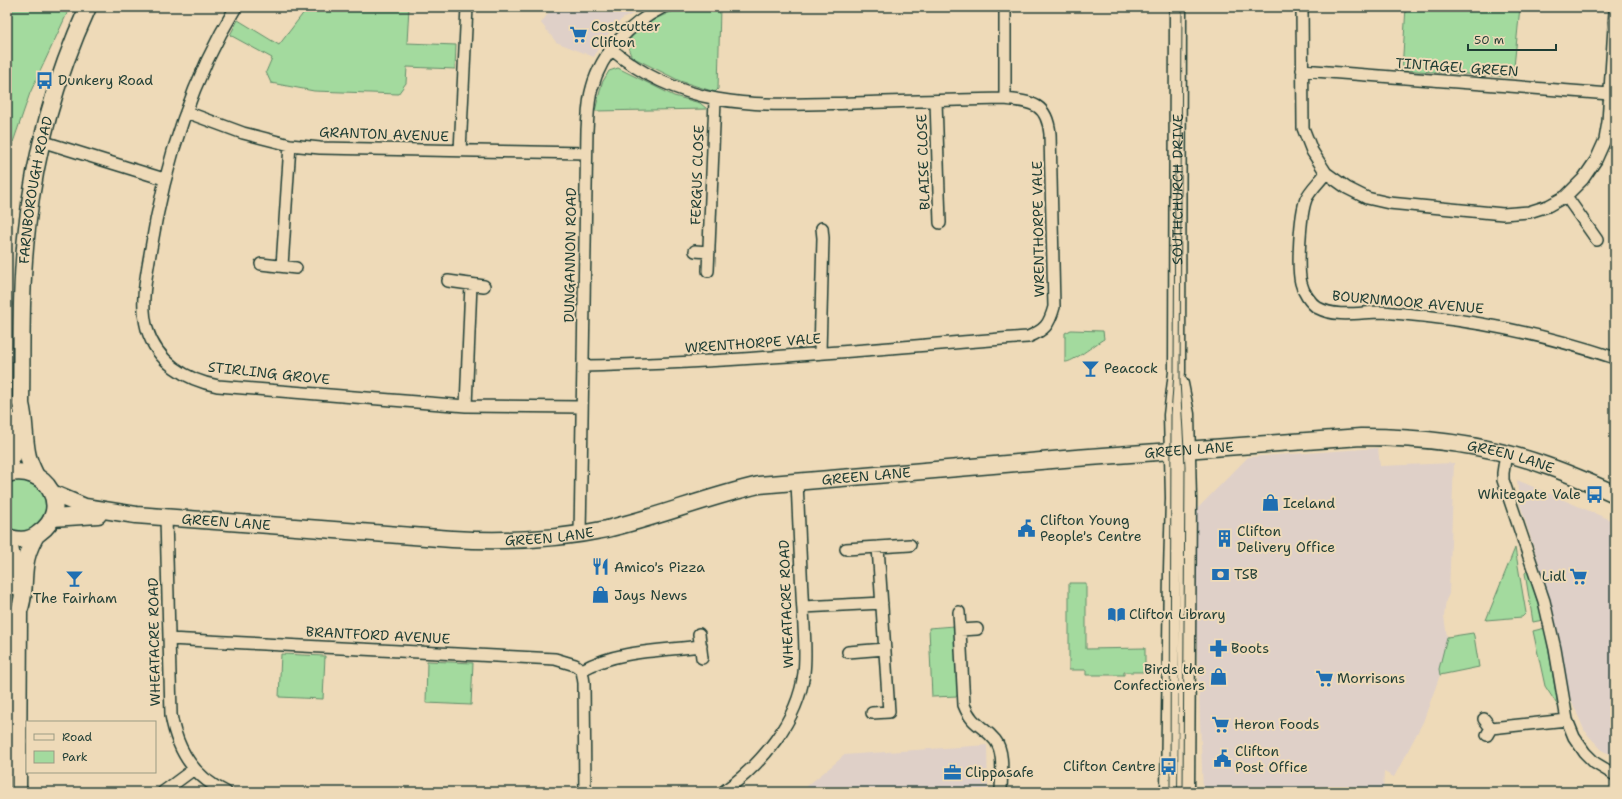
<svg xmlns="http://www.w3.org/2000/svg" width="1622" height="799" font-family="'Shantell Sans',sans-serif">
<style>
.built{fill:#dfd0c8}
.green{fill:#a3da9e;stroke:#618c69}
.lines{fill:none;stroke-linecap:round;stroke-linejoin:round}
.street-casing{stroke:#1f3d34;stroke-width:14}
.secondary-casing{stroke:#1f3d34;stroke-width:19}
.street{stroke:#eedab8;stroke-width:11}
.secondary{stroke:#eedab8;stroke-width:16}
.tram{stroke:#1f3d34;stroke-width:1}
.labels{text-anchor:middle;stroke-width:4;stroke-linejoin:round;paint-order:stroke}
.poi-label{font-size:14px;fill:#1f3d34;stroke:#eedab8;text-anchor:start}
.street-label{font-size:14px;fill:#1f3d34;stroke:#eedab8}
</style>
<rect width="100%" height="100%" fill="#eedab8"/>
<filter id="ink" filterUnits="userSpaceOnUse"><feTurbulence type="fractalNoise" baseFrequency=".025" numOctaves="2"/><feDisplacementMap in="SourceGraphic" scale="8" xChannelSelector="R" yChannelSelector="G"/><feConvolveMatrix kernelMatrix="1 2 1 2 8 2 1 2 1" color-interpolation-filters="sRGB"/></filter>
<g filter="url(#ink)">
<!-- built -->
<path class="built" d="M 541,7 L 640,7 L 641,10 L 622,19 L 601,42 L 594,57 L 556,42 L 541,23 L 549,12 Z
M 1378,448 L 1380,466 L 1454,463 L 1449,594 L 1446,600 L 1444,616 L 1447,637 L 1439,669 L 1440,675 L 1423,722 L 1394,777 L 1384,772 L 1383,792 L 1203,792 L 1194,575 L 1193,513 L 1248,457 Z
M 1517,480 L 1615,522 L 1615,756 L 1603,751 L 1585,732 L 1570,697 L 1553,620 L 1539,564 L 1519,501 Z
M 987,745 L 988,792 L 807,792 L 807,786 L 839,760 L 843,755 Z"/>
<!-- green -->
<path class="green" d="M 7,7 L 70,7 L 30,93 L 9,154 L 7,175 Z
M 308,7 L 409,7 L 407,43 L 456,45 L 455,69 L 407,67 L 406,83 L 398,94 L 314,91 L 271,83 L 266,72 L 272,58 L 230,35 L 238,20 L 279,45 Z
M 687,7 L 720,7 L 718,89 L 715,92 L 680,81 L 632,57 C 630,53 627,48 629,42 C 635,25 671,11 687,7 Z
M 1406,7 L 1520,7 L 1513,77 L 1402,70 Z
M 618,68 L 674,96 L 700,103 L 707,109 L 595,111 L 602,83 L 609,71 Z
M 1071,330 L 1103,331 L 1104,339 C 1095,344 1072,363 1065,362 L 1065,333 Z
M 16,480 C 66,478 47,550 7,529 L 7,483 Z
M 1515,548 L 1526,613 L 1522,617 L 1486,620 Z
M 1528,570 L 1543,620 L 1533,622 L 1525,573 Z
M 1069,583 L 1086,583 L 1086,649 L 1145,648 L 1145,672 L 1124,672 L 1124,675 L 1086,675 L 1086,670 L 1069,670 Z
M 954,626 L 958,696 L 932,697 L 929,628 Z
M 1545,628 L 1558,706 L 1545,686 L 1533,631 Z
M 1473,633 L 1474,636 L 1479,667 L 1440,675 L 1439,669 L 1447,637 Z
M 281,654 L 325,656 L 323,699 L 279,697 Z
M 427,661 L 473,663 L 471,705 L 426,703 Z"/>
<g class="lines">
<defs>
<path id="street" d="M 236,7 C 190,82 164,167 150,254 C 146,278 140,304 147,329 C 157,362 186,380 218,386 L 466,406 L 582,407
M 1302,7 L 1303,128 L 1312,151 L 1326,173 L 1347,188 L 1367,198 L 1389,203 L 1503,214 L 1529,212 L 1548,206 L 1566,196 L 1583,179 L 1596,160 L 1605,140 L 1608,122 L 1615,11
M 1302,70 L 1610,94
M 1005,99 L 1005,7
M 936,101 L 940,223
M 186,112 L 243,133 L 290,145 L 320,148 L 586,153
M 41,141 L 164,179
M 460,151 L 467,7
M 1326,173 C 1320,181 1310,190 1306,199 C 1300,215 1297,267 1301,283 C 1303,292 1310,303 1318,308 C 1337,318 1361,312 1381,312 C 1398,313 1415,315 1432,317 C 1494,324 1555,338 1615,358
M 1566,196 L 1597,240
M 695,251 L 709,252
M 261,264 L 296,268
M 282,266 L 290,145
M 708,271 L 715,100
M 448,281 L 484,286
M 820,353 L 823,238 L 822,228
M 583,366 C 731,363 880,348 1028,337 C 1045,330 1049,325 1054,307 L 1050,134 C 1047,103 1032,102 1005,99 C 955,100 906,101 856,103 C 764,105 687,113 611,49
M 466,406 L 471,284
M 1506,453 L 1503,473 L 1503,480 L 1544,601 L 1555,649 L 1567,720 L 1574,737 L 1585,753 L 1595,763 L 1615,775
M 166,518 L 171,715 C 177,750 193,777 226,792
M 580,534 L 587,130 C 588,116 588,101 592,88 C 602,51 630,24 663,7
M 846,549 L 910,545
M 803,607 L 882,603
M 959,612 L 964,705 C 973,727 982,724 995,740 C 1005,752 1001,777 1001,792
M 960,630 L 977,629
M 699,634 L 702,658
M 169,639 L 555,659 L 575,665 L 582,670
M 848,652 L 885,649
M 582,670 L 584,683 L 585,792
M 582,670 C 618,650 661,651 701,646
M 872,713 L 889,712 L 878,547
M 1484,719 L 1491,728 L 1487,735
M 1491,728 L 1567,720
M 163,792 L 194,769
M 723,792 C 761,765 798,721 804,673 C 807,647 803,620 802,594 C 800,557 799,519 797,482"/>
<g id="secondary">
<path d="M 1180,384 L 1186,414 L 1188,499 L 1186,792"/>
<path d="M 7,474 C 46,463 73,509 39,533 C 30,541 18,541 7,537"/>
<path d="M 7,474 L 15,447 L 15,422"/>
<path id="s1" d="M 36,476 C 32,468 28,460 27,452 C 24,436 25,420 21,404 C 22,346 20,286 27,228 C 35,152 56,77 88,7"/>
<path id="s2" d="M 52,493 L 85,507 L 136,515 L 452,539 C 504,542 555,540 607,529 C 658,517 707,497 759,485 L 1076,458 L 1361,437 C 1426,437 1487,444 1547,466 C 1570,474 1593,484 1615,494"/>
<path d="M 52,518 L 98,515"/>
<path d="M 8,538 L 14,566 L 14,586"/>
<path d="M 18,792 L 19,611 C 25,597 23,583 25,567 C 26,556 30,546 35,537"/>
<path id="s3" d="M 1169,792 L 1172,570 L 1174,498 L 1172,415 L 1177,372 L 1178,7"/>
</g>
</defs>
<!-- street casing -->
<use href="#street" class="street-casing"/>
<!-- secondary casing -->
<use href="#secondary" class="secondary-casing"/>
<!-- street -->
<use href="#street" class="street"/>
<!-- secondary -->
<use href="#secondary" class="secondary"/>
<!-- tram -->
<path class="tram" d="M 1182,7 L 1180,381 L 1185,466 L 1183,792
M 1170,792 L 1171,415 L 1174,372 L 1175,166"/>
</g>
</g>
<!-- icons -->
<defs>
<symbol id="supermarket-bare" viewBox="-9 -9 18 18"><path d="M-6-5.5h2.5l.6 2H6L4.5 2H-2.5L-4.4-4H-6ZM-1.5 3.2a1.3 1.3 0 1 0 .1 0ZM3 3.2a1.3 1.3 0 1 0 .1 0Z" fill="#1f6fb2" stroke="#eedab8" stroke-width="2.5" paint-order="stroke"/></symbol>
<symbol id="bus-bare" viewBox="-9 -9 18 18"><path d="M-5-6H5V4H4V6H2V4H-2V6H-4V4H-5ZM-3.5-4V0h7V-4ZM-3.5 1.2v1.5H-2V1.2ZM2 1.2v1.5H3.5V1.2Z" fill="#1f6fb2" stroke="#eedab8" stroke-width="2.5" paint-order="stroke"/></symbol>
<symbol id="bar-bare" viewBox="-9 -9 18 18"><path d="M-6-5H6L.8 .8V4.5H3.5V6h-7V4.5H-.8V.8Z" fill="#1f6fb2" stroke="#eedab8" stroke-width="2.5" paint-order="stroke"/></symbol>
<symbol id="shop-bare" viewBox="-9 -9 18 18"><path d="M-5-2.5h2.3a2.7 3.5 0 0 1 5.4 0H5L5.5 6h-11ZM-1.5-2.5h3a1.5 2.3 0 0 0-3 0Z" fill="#1f6fb2" stroke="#eedab8" stroke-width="2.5" paint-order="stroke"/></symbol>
<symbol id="civic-bare" viewBox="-9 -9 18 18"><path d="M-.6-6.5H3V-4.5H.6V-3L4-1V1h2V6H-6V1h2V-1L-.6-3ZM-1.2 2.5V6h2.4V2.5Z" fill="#1f6fb2" stroke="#eedab8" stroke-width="2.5" paint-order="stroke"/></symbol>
<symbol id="building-bare" viewBox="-9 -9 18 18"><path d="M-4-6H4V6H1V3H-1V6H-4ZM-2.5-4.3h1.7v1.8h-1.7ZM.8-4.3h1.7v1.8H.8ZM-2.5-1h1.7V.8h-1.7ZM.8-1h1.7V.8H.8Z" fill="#1f6fb2" stroke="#eedab8" stroke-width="2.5" paint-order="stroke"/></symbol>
<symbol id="restaurant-bare" viewBox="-9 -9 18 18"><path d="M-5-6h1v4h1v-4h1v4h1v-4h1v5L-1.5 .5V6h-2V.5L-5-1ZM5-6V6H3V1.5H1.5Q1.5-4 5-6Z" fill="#1f6fb2" stroke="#eedab8" stroke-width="2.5" paint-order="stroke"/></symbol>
<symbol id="bank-bare" viewBox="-9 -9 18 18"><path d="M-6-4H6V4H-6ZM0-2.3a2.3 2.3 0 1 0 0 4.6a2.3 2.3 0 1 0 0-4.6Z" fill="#1f6fb2" stroke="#eedab8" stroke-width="2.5" paint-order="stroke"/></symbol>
<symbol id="library-bare" viewBox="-9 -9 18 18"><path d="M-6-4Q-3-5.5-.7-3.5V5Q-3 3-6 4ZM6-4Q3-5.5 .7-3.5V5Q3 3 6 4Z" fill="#1f6fb2" stroke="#eedab8" stroke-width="2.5" paint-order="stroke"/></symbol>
<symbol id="pharmacy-bare" viewBox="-9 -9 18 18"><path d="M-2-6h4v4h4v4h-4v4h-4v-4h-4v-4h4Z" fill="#1f6fb2" stroke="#eedab8" stroke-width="2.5" paint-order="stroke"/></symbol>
<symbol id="office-bare" viewBox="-9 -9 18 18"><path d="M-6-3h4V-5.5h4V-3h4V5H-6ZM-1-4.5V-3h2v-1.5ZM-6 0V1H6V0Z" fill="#1f6fb2" stroke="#eedab8" stroke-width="2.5" paint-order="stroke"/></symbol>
</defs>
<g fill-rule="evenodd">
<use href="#supermarket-bare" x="566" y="22" width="25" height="25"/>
<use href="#bus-bare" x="32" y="68" width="25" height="25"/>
<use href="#bar-bare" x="1078" y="356" width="25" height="25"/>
<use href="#bus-bare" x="1582" y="482" width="25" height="25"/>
<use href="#shop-bare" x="1258" y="490" width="25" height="25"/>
<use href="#civic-bare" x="1014" y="516" width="25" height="25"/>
<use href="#building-bare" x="1212" y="526" width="25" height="25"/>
<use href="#restaurant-bare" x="588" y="554" width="25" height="25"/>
<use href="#bank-bare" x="1208" y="562" width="25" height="25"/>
<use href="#supermarket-bare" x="1566" y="564" width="25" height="25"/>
<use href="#bar-bare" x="62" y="566" width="25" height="25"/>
<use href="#shop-bare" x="588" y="582" width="25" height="25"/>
<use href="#library-bare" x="1104" y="602" width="25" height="25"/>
<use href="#pharmacy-bare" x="1206" y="636" width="25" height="25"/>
<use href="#shop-bare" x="1206" y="664" width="25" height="25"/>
<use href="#supermarket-bare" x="1312" y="666" width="25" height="25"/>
<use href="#supermarket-bare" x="1208" y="712" width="25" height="25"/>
<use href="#civic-bare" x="1210" y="746" width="25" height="25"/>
<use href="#bus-bare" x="1156" y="754" width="25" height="25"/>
<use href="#office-bare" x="940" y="760" width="25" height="25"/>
</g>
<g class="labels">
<!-- poi labels -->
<g class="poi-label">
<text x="591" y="31">Costcutter<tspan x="591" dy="16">Clifton</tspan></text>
<text x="58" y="85">Dunkery Road</text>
<text x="1104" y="373">Peacock</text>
<text x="1581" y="499" text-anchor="end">Whitegate Vale</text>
<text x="1283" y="508">Iceland</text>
<text x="1040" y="525">Clifton Young<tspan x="1040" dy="16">People's Centre</tspan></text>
<text x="1237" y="536">Clifton<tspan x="1237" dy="16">Delivery Office</tspan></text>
<text x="614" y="572">Amico's Pizza</text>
<text x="1234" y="579">TSB</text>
<text x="1566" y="581" text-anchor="end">Lidl</text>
<text x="614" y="600">Jays News</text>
<text x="75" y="603" text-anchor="middle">The Fairham</text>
<text x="1129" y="619">Clifton Library</text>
<text x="1231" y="653">Boots</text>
<text x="1205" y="674" text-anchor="end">Birds the<tspan x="1205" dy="16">Confectioners</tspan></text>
<text x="1337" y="683">Morrisons</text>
<text x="1234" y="729">Heron Foods</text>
<text x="1235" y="756">Clifton<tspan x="1235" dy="16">Post Office</tspan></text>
<text x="1156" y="771" text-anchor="end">Clifton Centre</text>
<text x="965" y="777">Clippasafe</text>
</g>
<!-- street labels -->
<g class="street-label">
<text transform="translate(1457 67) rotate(4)" y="5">TINTAGEL GREEN</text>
<text transform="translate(384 134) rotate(2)" y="5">GRANTON AVENUE</text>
<text transform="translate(923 162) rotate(-92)" y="5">BLAISE CLOSE</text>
<text transform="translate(697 175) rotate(-88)" y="5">FERGUS CLOSE</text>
<text dy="5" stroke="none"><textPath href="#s3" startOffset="603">SOUTHCHURCH DRIVE</textPath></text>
<text dy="5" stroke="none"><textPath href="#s1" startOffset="289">FARNBOROUGH ROAD</textPath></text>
<text transform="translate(1038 229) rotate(-91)" y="5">WRENTHORPE VALE</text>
<text transform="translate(570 255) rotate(-89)" y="5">DUNGANNON ROAD</text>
<text transform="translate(1408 302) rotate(5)" y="5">BOURNMOOR AVENUE</text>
<text transform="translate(753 343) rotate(-4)" y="5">WRENTHORPE VALE</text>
<text transform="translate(269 373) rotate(6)" y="5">STIRLING GROVE</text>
<text dy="5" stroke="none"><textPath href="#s2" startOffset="1150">GREEN LANE</textPath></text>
<text dy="5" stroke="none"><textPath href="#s2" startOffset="1474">GREEN LANE</textPath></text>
<text dy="5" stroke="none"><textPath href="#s2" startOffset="826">GREEN LANE</textPath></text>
<text dy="5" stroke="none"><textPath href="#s2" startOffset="178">GREEN LANE</textPath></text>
<text dy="5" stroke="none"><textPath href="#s2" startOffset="502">GREEN LANE</textPath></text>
<text transform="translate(786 604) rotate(-92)" y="5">WHEATACRE ROAD</text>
<text transform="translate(378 635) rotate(3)" y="5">BRANTFORD AVENUE</text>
<text transform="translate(154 642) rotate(-91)" y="5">WHEATACRE ROAD</text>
</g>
</g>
<!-- margin -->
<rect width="1622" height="799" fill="none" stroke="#eedab8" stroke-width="24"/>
<rect x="12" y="12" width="1598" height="775" fill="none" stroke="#1f3d34" stroke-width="1.5" filter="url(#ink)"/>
<!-- legend -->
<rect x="26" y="721" width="130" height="52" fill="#eedab8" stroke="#9b9b83"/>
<rect x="34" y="734" width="20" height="6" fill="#eedab8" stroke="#9b9b83"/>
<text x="62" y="741" font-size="12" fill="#1f3d34">Road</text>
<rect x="34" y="751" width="20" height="12" fill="#a3da9e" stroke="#9b9b83"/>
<text x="62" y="761" font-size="12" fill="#1f3d34">Park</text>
<!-- scale -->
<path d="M1468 44v6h88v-6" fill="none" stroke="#1f3d34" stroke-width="2"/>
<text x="1474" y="44" font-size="12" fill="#1f3d34" stroke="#eedab8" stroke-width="3" paint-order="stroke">50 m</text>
</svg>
